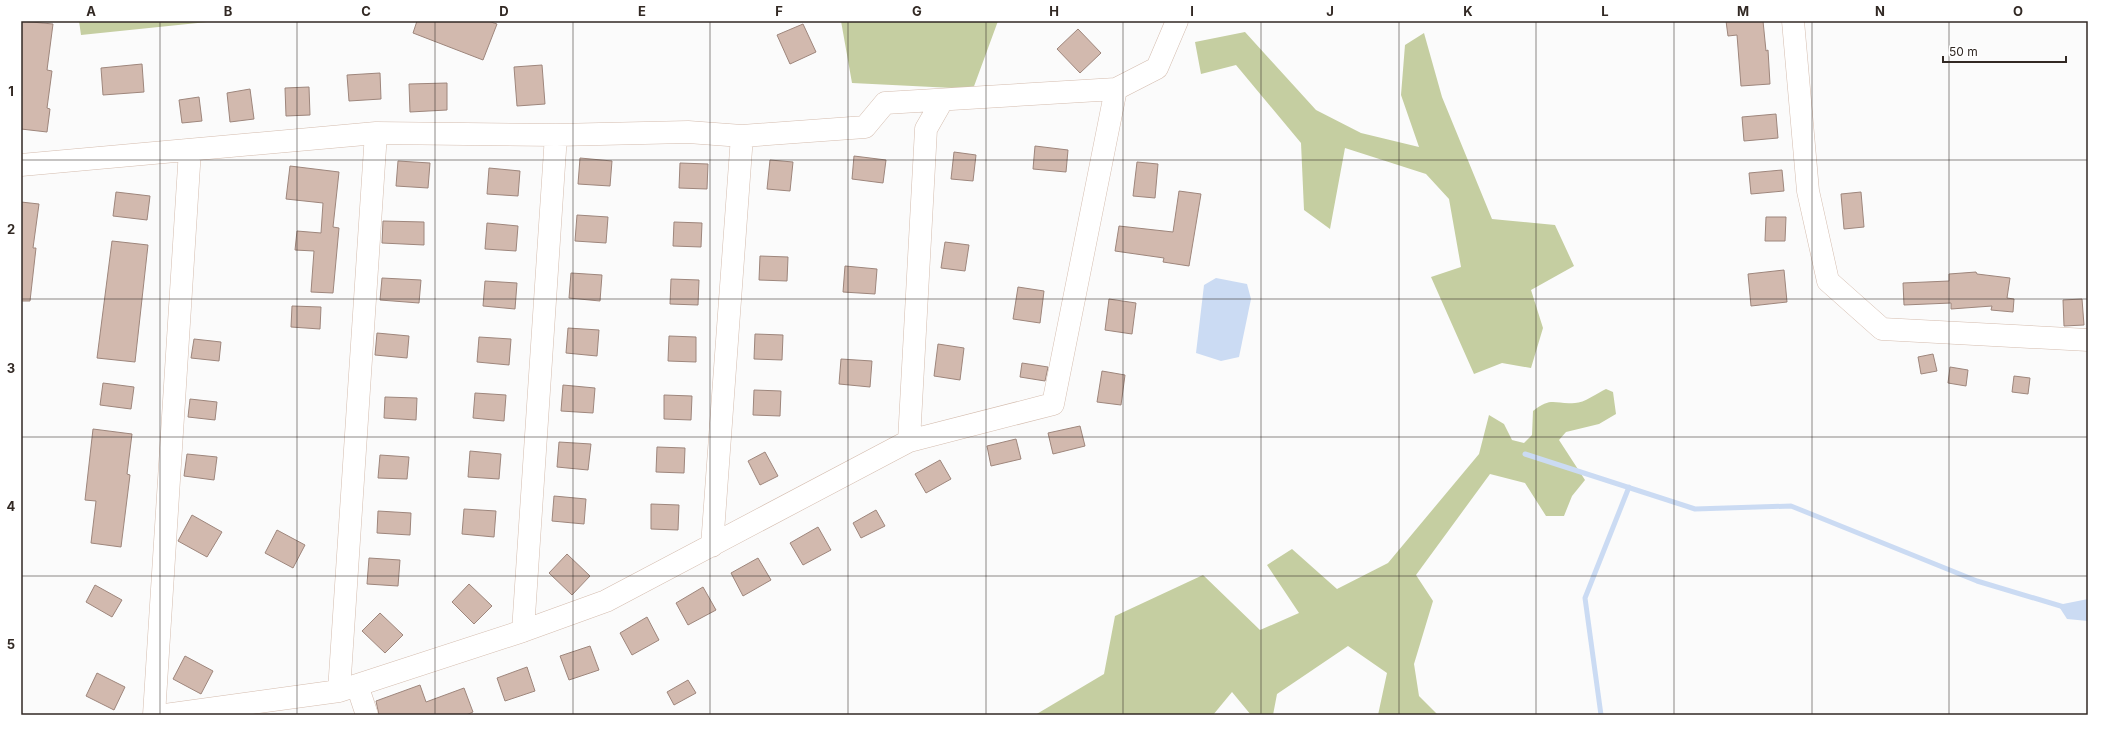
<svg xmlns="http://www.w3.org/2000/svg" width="2109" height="736" font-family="Inter,sans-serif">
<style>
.green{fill:#c5cea1}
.water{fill:#cbdbf3}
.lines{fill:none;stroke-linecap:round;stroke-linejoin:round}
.stream{stroke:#cbdbf3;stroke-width:5}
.building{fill:#d2b9ae;stroke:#9e867c}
.minor-casing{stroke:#d4bcae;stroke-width:23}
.minor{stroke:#fff;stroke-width:22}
.grid{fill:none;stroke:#322924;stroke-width:1;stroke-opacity:0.55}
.neatline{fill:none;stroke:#322924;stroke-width:1.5}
.grid-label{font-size:13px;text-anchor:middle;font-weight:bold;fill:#322924}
</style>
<rect width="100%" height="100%" fill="#fbfbfb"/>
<!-- green -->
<path class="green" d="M 79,21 L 217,21 L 81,35 Z
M 841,21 L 998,21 L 973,89 L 852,83 Z
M 1245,32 L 1316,110 L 1361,133 L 1419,147 L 1401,95 L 1405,45 L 1424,33 L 1442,97 L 1492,219 L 1555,225 L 1574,266 L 1531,290 L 1543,328 L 1531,368 L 1502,363 L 1474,374 L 1431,277 L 1461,267 L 1449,199 L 1426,174 L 1345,148 L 1330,229 L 1304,210 L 1301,143 L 1236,65 L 1201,74 L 1195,42 Z
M 1606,389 L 1613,392 L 1616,414 L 1599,424 L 1566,432 L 1559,440 L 1585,480 L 1572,496 L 1564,516 L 1546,516 L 1525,483 L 1490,474 L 1416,575 L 1433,601 L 1414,664 L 1419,696 L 1438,715 L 1378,715 L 1387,673 L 1348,646 L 1277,694 L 1273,715 L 1251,715 L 1232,692 L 1213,715 L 1035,715 L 1104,674 L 1115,616 L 1203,575 L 1260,630 L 1299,613 L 1267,565 L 1292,549 L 1337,589 L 1388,563 L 1479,454 L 1489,415 L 1504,424 L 1512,440 L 1524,443 L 1532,435 L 1533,411 C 1552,396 1555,405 1575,403 C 1584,403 1597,393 1606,389 Z"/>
<!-- water -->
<path class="water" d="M 1216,278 L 1247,284 L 1251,299 L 1239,357 L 1221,361 L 1196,353 L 1204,285 Z
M 2088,599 L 2088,621 L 2067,619 L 2058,605 Z"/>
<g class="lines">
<!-- stream -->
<path class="stream" d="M 1525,454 L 1695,509 L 1791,506 L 1977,581 L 2064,607
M 1601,715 L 1585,598 L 1629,487"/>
</g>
<!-- building -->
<path class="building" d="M 21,21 L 53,24 L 47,70 L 52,71 L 47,108 L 50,109 L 47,132 L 21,129 Z
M 417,21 L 488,21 L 497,24 L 483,60 L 413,33 Z
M 1726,21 L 1763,21 L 1766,51 L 1768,50 L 1770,84 L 1741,86 L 1737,35 L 1728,36 Z
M 803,24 L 816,52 L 790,64 L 777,35 Z
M 1078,29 L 1101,53 L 1080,73 L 1057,49 Z
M 142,64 L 144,92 L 103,95 L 101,68 Z
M 542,65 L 545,104 L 517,106 L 514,67 Z
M 380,73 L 381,99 L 349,101 L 347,75 Z
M 447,83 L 447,110 L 410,112 L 409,84 Z
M 309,87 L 310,115 L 286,116 L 285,88 Z
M 250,89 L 254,119 L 230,122 L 227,93 Z
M 199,97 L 202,121 L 182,123 L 179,100 Z
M 1776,114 L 1778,138 L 1744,141 L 1742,117 Z
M 1035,146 L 1068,150 L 1066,172 L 1033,169 Z
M 954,152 L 976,155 L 973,181 L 951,179 Z
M 854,156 L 886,160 L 883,183 L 852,179 Z
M 580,158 L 612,161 L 610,186 L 578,184 Z
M 770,160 L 793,162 L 790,191 L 767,189 Z
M 398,161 L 430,163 L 428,188 L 396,186 Z
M 1137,162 L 1158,164 L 1155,198 L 1133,196 Z
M 680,163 L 708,164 L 707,189 L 679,188 Z
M 290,166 L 339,172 L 333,227 L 339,228 L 333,293 L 311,292 L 314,251 L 295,250 L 297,231 L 321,233 L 323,203 L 286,199 Z
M 489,168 L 520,171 L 518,196 L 487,194 Z
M 1782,170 L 1784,191 L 1751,194 L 1749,173 Z
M 1179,191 L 1201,194 L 1189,266 L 1163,262 L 1164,258 L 1115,251 L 1119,226 L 1173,232 Z
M 116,192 L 150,196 L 147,220 L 113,216 Z
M 1861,192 L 1864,227 L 1844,229 L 1841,194 Z
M 21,202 L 39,204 L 33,248 L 36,248 L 30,301 L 21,301 Z
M 577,215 L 608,217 L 606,243 L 575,241 Z
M 1766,217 L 1786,217 L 1785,241 L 1765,241 Z
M 383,221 L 424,222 L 424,245 L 382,243 Z
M 674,222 L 702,223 L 701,247 L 673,246 Z
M 487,223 L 518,226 L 516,251 L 485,249 Z
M 112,241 L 148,245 L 135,362 L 97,358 Z
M 945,242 L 969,245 L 965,271 L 941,268 Z
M 760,256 L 788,257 L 787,281 L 759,280 Z
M 845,266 L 877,269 L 875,294 L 843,292 Z
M 1784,270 L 1787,302 L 1751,306 L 1748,274 Z
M 1976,272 L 1977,274 L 2010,278 L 2007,298 L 2014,299 L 2013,312 L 1991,310 L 1992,306 L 1951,309 L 1951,303 L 1904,305 L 1903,283 L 1949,281 L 1949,274 Z
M 571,273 L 602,275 L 600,301 L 569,298 Z
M 382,278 L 421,280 L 419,303 L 380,300 Z
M 671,279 L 699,280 L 698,305 L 670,304 Z
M 485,281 L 517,283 L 515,309 L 483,306 Z
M 1018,287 L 1044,291 L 1040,323 L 1013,319 Z
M 1109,299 L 1136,303 L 1132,334 L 1105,330 Z
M 2082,299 L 2084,325 L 2064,326 L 2063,300 Z
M 292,306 L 321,307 L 320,329 L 291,327 Z
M 568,328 L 599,330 L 597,356 L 566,353 Z
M 377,333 L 409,336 L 407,358 L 375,355 Z
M 755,334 L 783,335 L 782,360 L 754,359 Z
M 669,336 L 696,337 L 696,362 L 668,361 Z
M 479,337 L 511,339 L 509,365 L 477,362 Z
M 194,339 L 221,342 L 219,361 L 191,358 Z
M 938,344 L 964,348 L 960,380 L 934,376 Z
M 1933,354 L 1937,371 L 1921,374 L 1918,357 Z
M 841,359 L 872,361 L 870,387 L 839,384 Z
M 1022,363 L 1048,367 L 1045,381 L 1020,377 Z
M 1950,367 L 1968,370 L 1966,386 L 1948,383 Z
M 1102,371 L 1125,375 L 1121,405 L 1097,402 Z
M 2014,376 L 2030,378 L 2028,394 L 2012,392 Z
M 103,383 L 134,387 L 131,409 L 100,405 Z
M 563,385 L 595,388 L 593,413 L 561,411 Z
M 754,390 L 781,391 L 780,416 L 753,415 Z
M 475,393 L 506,395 L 504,421 L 473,418 Z
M 664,395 L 692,396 L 691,420 L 664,419 Z
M 385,397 L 417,398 L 416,420 L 384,418 Z
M 190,399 L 217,402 L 215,420 L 188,417 Z
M 1080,426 L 1085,446 L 1053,454 L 1048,433 Z
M 93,429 L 132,434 L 127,474 L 130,475 L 121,547 L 91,543 L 96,501 L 85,500 Z
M 1016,439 L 1021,459 L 991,466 L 987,446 Z
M 559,442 L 591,444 L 588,470 L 557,467 Z
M 657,447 L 685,448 L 684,473 L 656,472 Z
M 470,451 L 501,454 L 499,479 L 468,477 Z
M 765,452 L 778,476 L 760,485 L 748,461 Z
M 187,454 L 217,457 L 214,480 L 184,476 Z
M 380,455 L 409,457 L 407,479 L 378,478 Z
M 940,460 L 951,479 L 926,493 L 915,474 Z
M 554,496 L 586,499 L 584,524 L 552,521 Z
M 651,504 L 679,505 L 678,530 L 651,529 Z
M 464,509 L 496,511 L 494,537 L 462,534 Z
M 876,510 L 885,526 L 861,538 L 853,523 Z
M 378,511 L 411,513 L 410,535 L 377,533 Z
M 192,515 L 222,532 L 207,557 L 178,541 Z
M 818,527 L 831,550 L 803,565 L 790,543 Z
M 277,530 L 305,545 L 293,568 L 265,553 Z
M 567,554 L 590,576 L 572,595 L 549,573 Z
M 369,558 L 400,560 L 398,586 L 367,584 Z
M 758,558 L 771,580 L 743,596 L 731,573 Z
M 469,584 L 492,606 L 474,624 L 452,602 Z
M 95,585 L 122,600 L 112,617 L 86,602 Z
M 703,587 L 716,610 L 688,625 L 676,603 Z
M 380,613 L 403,635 L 385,653 L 362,631 Z
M 647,617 L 659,640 L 632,655 L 620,633 Z
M 590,646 L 599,670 L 569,680 L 560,656 Z
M 185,656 L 213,671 L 201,694 L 173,679 Z
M 527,667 L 535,691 L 505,701 L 497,678 Z
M 97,673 L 125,687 L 114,710 L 86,696 Z
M 688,680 L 696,693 L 674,705 L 667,692 Z
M 420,685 L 426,702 L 464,688 L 473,712 L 466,715 L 379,715 L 376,701 Z"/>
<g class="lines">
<defs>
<path id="minor" d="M 1793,21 L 1808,191 L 1828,281 L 1882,329 L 2088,340
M 21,165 L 376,133
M 909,441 L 926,129 L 942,101
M 712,546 L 742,136
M 523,631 L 556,135
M 357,685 L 367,715
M 339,691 L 376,133 L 556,135 L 688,132 L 742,136 L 865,127 L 885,103 L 1116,89 L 1157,68 L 1177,21
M 154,715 L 190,150
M 165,715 L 339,691 L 523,631 L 606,601 L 909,441 L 1053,404 L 1116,89"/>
</defs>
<!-- minor casing -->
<use href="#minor" class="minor-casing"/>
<!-- minor -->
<use href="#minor" class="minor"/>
</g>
<!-- grid -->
<path class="grid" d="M 160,21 L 160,715M 297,21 L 297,715M 435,21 L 435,715M 573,21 L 573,715M 710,21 L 710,715M 848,21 L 848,715M 986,21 L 986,715M 1123,21 L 1123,715M 1261,21 L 1261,715M 1399,21 L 1399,715M 1536,21 L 1536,715M 1674,21 L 1674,715M 1812,21 L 1812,715M 1949,21 L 1949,715M 21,160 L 2088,160M 21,299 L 2088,299M 21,437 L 2088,437M 21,576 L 2088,576"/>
<!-- border -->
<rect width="2109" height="736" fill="none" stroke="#ffffff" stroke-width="44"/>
<!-- scale -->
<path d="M1943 56v6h123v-6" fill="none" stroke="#322924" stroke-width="2"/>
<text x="1949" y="56" font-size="12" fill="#322924" stroke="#ffffff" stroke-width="3" paint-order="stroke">50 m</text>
<rect x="22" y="22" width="2065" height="692" class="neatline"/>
<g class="grid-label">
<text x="91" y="16">A</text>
<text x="228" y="16">B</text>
<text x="366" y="16">C</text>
<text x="504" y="16">D</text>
<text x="642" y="16">E</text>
<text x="779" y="16">F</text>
<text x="917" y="16">G</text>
<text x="1054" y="16">H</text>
<text x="1192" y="16">I</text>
<text x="1330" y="16">J</text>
<text x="1468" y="16">K</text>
<text x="1605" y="16">L</text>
<text x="1743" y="16">M</text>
<text x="1880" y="16">N</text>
<text x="2018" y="16">O</text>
<text x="11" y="96">1</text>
<text x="11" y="234">2</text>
<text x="11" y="373">3</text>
<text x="11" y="511">4</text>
<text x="11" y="649">5</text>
</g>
</svg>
